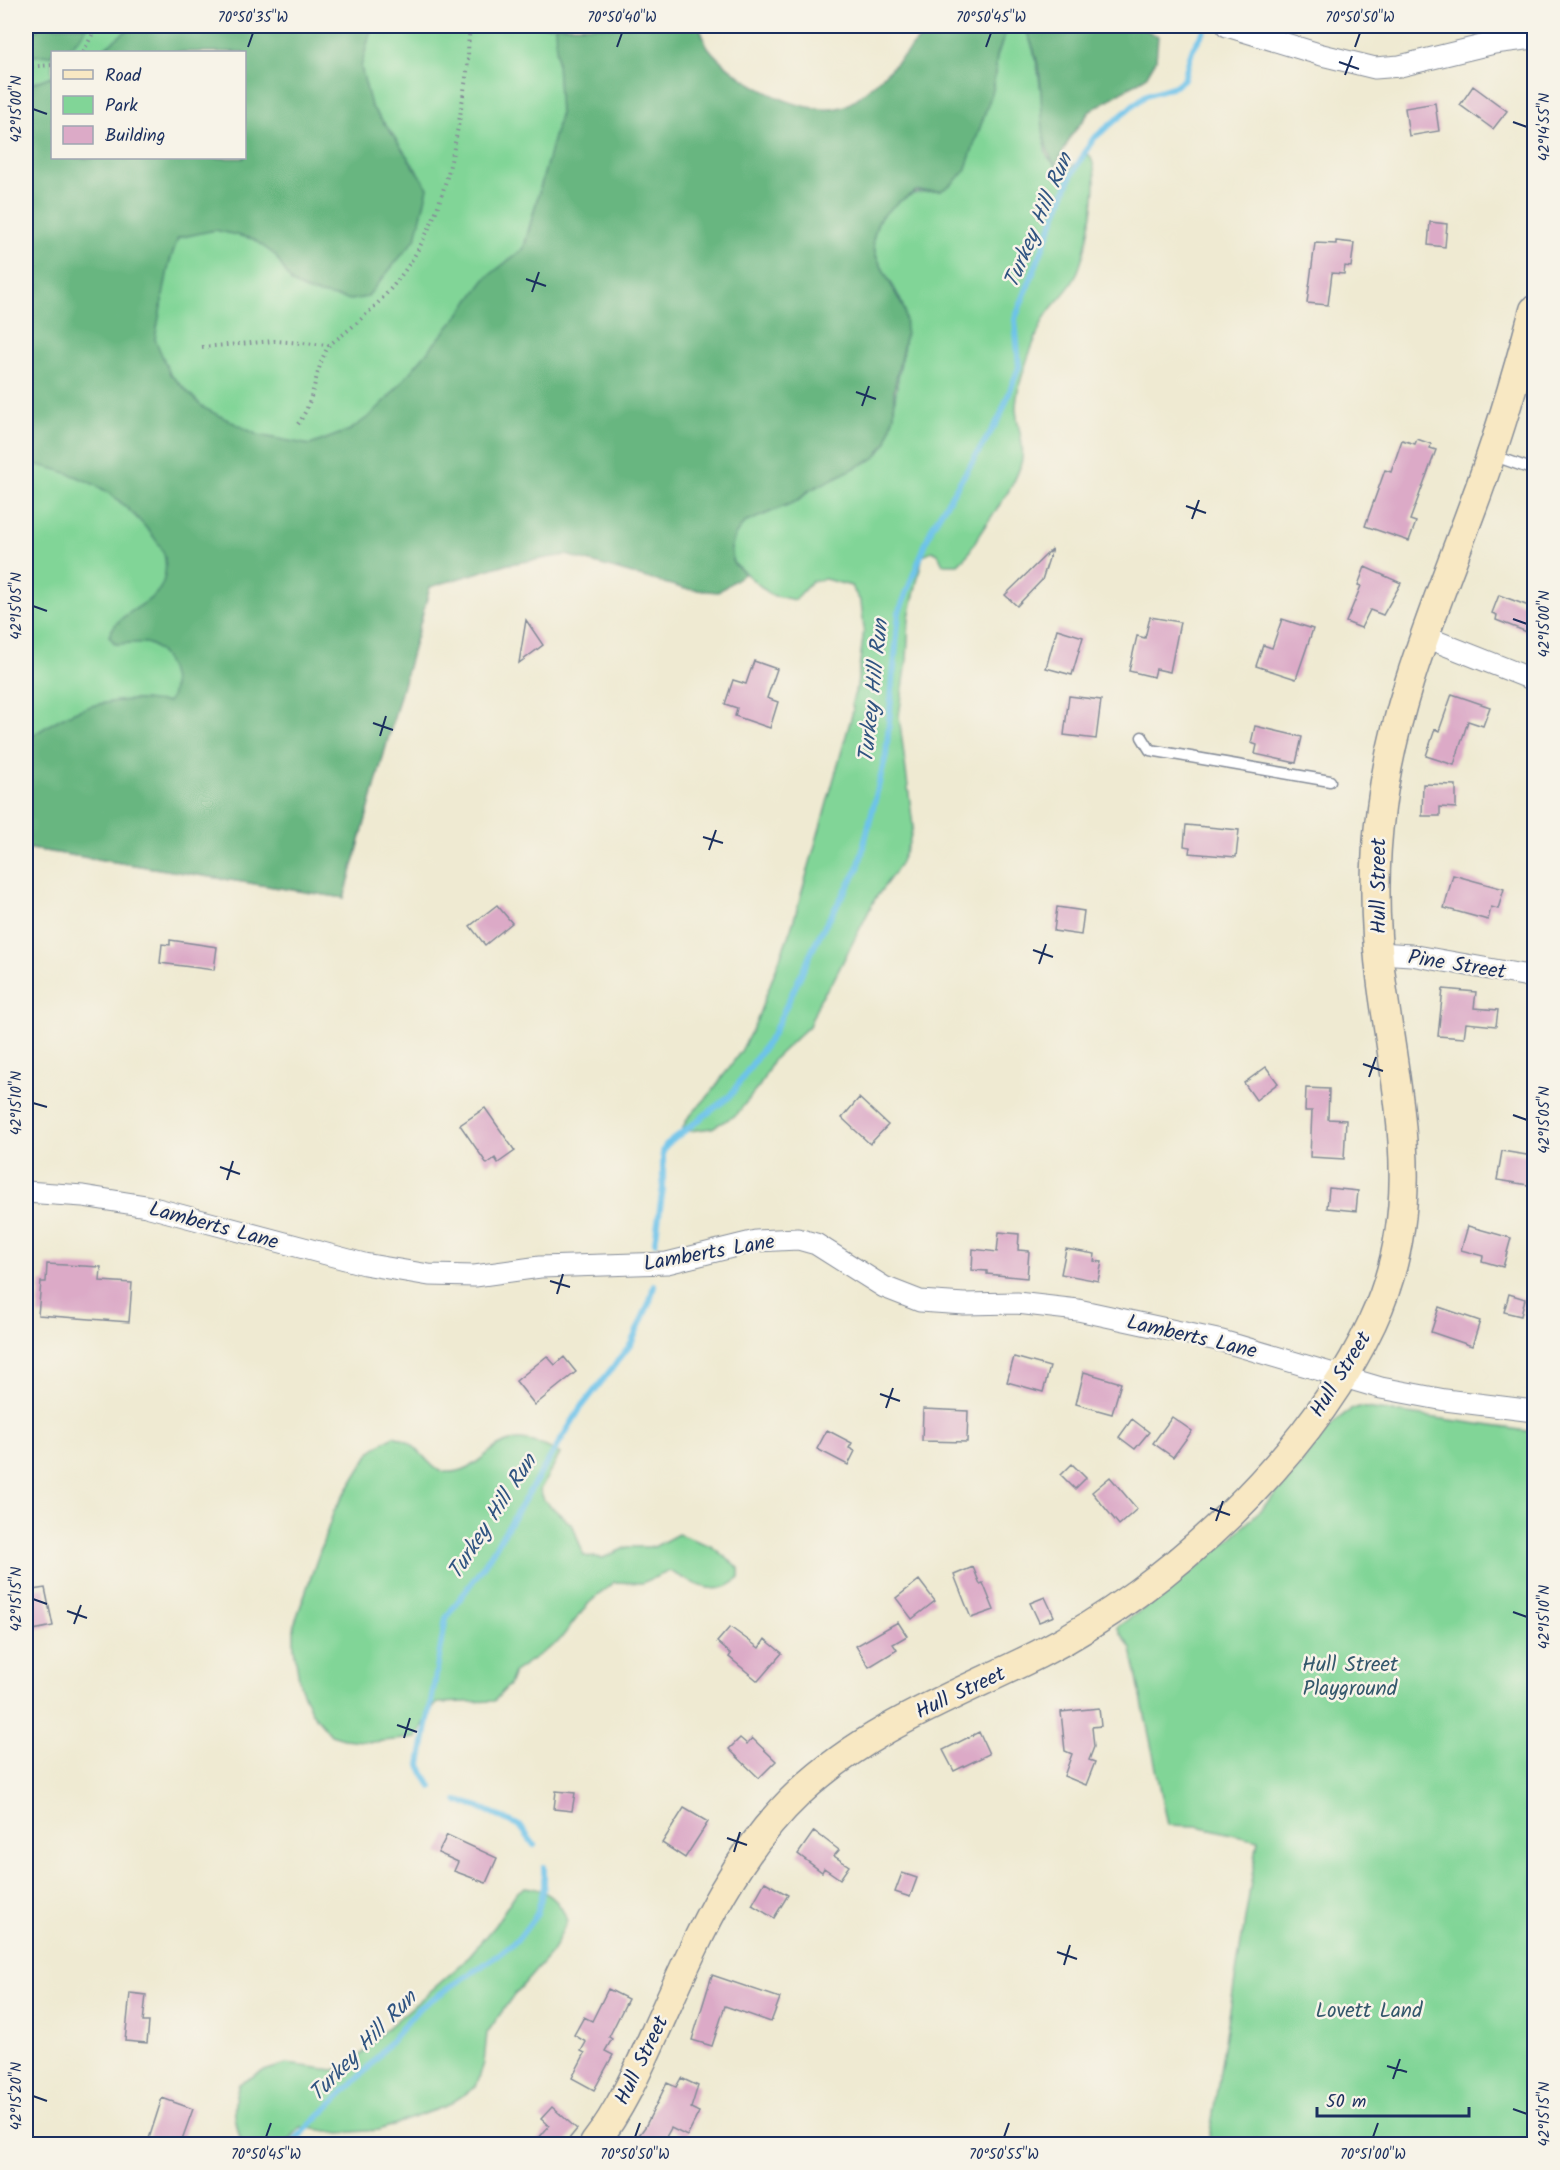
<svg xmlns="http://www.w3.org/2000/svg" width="1560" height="2170" font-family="Kalam,sans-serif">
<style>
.green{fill:#81d597;stroke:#4e827a;stroke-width:1.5;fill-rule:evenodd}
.forest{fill:#68b680;stroke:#42726f;stroke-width:1.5}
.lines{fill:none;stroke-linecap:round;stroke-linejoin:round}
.stream{stroke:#6dc3ea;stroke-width:6}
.building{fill:#dcaac7}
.lane-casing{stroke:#858c98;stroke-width:13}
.street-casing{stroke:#858c98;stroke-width:23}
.secondary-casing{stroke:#858c98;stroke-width:31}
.path{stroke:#858c98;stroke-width:4;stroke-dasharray:1.5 4.5;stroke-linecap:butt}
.lane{stroke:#fff;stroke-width:10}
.street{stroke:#fff;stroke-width:21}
.secondary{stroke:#f8e8c3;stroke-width:28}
.ticks{fill:none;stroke:#1b2f5e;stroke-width:2}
.labels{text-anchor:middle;stroke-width:5;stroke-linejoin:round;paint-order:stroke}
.street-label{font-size:21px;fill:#1b2f5e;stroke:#f7f3e8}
.park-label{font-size:21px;fill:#34586c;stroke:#f7f3e8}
.water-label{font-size:22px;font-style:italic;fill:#305481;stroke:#f7f3e8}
.neatline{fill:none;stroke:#1b2f5e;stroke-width:2}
.ticks-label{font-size:15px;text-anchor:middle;fill:#1b2f5e}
</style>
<rect width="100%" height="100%" fill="#f7f3e8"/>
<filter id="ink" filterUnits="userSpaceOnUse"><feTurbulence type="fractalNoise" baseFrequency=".0167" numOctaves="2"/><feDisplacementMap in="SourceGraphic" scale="12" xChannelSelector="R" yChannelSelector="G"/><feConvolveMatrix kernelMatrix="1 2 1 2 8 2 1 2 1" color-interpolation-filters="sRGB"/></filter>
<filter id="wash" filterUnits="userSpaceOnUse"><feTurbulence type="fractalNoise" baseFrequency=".008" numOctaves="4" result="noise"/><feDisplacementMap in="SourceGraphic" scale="24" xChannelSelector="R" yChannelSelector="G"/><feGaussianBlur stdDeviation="1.35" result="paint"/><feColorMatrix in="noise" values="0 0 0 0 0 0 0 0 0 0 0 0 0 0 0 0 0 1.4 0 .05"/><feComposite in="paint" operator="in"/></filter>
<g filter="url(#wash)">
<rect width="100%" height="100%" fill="#efead2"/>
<!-- green -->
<path class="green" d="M 26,26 L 585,26 L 344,898 L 26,848 ZM 52,52 L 244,52 L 244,158 L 52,158 Z
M 1008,26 L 1024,26 C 1040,58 1040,90 1045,125 C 1046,136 1042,147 1048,157 C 1053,164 1059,167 1067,170 L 1088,154 C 1105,171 1086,257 1075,278 C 1067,294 1050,305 1043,321 C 1033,343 1016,385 1016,409 C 1017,427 1027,449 1020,467 C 1009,499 983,523 969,553 L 958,564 L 943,564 L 938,554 L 932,551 L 923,555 L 909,617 L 907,661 L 899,716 L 913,826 L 909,843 L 899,866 L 875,899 L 834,979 L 820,999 L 809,1026 L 774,1059 L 760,1085 L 736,1115 L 712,1128 L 681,1132 L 687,1119 L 711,1093 L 741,1051 L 756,1022 L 793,923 L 853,711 L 852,702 L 857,686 L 864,629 L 861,602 L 851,586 L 825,579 L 812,581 L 795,600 L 771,595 L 733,563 L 731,548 L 735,535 L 744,523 L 799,500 L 894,415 C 894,381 908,347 905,315 C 901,281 848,246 887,211 C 906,194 916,191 941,191 L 993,90 L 997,56 Z
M 1359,1407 L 1534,1432 L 1534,2144 L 1208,2144 L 1258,1840 L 1197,1826 L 1168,1825 L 1131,1649 L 1117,1627 C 1180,1584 1240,1536 1290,1478 C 1308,1457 1333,1413 1359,1407 Z
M 393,1436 C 420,1441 428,1471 445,1472 C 492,1475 490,1413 560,1454 L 540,1490 L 544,1500 L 573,1526 L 584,1556 L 603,1558 L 627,1547 L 654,1547 L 678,1534 L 711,1546 L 739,1568 L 739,1578 C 718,1600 692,1583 670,1571 L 642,1583 L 614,1582 L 589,1603 L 558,1642 L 514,1672 L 509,1685 L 494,1701 L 438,1703 C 428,1711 424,1727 416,1738 L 372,1742 L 344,1739 L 331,1735 L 311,1711 L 300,1685 L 294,1648 L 294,1625 L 334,1511 L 371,1451 Z
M 525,1887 C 546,1888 561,1901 567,1921 L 552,1952 L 510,2000 L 487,2033 L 484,2063 L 476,2087 L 448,2105 L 379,2130 L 341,2133 L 301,2127 L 285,2144 L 242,2144 C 235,2123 231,2106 239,2084 L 261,2072 L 286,2064 L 334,2070 L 351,2065 L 382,2033 L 464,1962 L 495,1925 L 516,1893 Z"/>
<!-- forest -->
<path class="forest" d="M 43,26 L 88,26 C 79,39 70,52 52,52 L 52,55 L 33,56 C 27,42 28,33 43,26 Z
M 145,26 L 372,26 L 361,67 L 371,106 L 393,135 L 428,188 L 416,238 L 367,297 L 351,300 L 310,292 L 292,283 L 275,255 L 253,239 L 215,230 L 178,238 L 169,264 L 155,339 L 170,374 L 204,408 L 258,435 L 310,445 L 350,430 L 371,415 L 388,398 L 457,317 L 486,278 L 524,248 L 560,115 L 555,26 L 699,26 C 702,32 704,41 708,47 C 731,78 803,119 842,107 C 860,102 918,43 929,26 L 1008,26 L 997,56 L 993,90 L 965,171 L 952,184 L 941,191 L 916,191 L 897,203 L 881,217 L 877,225 L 873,240 L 876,256 L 905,311 L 906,333 L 894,390 L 894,415 L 887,442 L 875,458 L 808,491 L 799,500 L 744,523 L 735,535 L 731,548 L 733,563 L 745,573 L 718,592 L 685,589 L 566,555 L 503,565 L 430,587 L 344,898 L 26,848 L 26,740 C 61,716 86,702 130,700 C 142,699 155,702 168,702 C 180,687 169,652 149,644 C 140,641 124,644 115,644 L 109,636 C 118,612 146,608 159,590 C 166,580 168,560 162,550 C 153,532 121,500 104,490 C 80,476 52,467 26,463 L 26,86 L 52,76 L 52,158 L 244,158 L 244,52 L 99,52 L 125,32 Z
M 1024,26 L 1137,26 L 1158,36 L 1156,60 L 1146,77 L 1090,111 L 1071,136 L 1056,166 C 1037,143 1044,100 1039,70 C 1036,54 1031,40 1024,26 Z"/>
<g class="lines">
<!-- stream -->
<path class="stream" d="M 655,1242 L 663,1188 L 663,1152 L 666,1145 L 730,1096 L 773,1034 L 819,936 L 858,869 L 886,755 L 899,612 L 932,527 L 1000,417 L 1019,367 L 1015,319 L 1071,176 L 1093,139 L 1146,95 L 1175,86 L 1184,79 L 1192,50 L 1204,31
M 431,1787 L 420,1765 L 446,1618 L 485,1564 L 580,1409 L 631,1344 L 650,1301 L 654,1285
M 457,1801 L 479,1807 L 520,1826 L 534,1845
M 291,2144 L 368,2068 L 419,2008 L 498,1955 L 519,1938 L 537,1914 L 544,1887 L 544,1867"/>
</g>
<g id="blocks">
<!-- building -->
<path class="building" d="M 1473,86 L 1507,111 L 1493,129 L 1460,105 Z
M 1435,103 L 1439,131 L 1409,136 L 1405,108 Z
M 1430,222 L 1447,224 L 1445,247 L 1428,245 Z
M 1336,241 L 1354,243 L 1351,267 L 1345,266 L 1344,274 L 1332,273 L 1328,305 L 1307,303 L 1315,243 L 1336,244 Z
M 1417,439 L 1431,444 L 1430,448 L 1436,450 L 1410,520 L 1416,522 L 1409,541 L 1365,526 L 1385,470 L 1391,472 L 1402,440 L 1415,444 Z
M 1052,549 L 1042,580 L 1017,606 L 1005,595 Z
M 1365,567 L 1401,583 L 1383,615 L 1370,610 L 1361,628 L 1346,622 L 1361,586 L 1358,585 Z
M 1499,595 L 1534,608 L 1527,632 L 1496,620 L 1497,615 L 1492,613 Z
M 1150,617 L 1180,622 L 1170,672 L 1156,669 L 1154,677 L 1129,671 L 1137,636 L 1145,638 Z
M 1282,619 L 1313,629 L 1296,679 L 1256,666 L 1263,645 L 1272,648 Z
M 526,620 L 543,645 L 519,663 Z
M 1057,629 L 1083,637 L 1072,675 L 1046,668 Z
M 754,661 L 777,669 L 767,698 L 778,702 L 770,728 L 735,716 L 737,708 L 725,704 L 733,680 L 746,684 Z
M 1452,694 L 1490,707 L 1483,726 L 1468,721 L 1454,765 L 1426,756 L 1435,729 L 1439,731 Z
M 1069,696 L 1101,700 L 1096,739 L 1064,735 Z
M 1255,726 L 1302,737 L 1296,763 L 1255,754 L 1257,745 L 1251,743 Z
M 1423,784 L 1456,785 L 1456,808 L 1440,807 L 1440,816 L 1422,816 Z
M 1186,825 L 1239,830 L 1236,857 L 1189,853 L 1190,847 L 1184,846 Z
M 1453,875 L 1504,889 L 1498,909 L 1491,907 L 1488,920 L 1444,908 Z
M 497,905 L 512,923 L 485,945 L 470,926 Z
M 1057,907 L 1084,911 L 1081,935 L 1054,931 Z
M 170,940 L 217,947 L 214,970 L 160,963 L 162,944 L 170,945 Z
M 1443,989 L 1476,992 L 1474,1008 L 1498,1010 L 1496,1026 L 1466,1023 L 1464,1038 L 1438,1036 Z
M 1266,1067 L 1278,1083 L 1256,1100 L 1244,1083 Z
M 1306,1088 L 1329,1089 L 1328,1119 L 1346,1120 L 1344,1159 L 1310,1157 L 1312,1111 L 1305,1111 Z
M 859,1098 L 888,1125 L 870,1144 L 842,1118 Z
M 485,1108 L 515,1151 L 498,1163 L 495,1158 L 487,1164 L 460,1125 Z
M 1502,1151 L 1533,1156 L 1534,1186 L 1497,1180 Z
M 1329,1188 L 1358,1191 L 1356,1211 L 1327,1208 Z
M 1468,1226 L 1511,1238 L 1503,1267 L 1482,1261 L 1483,1256 L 1461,1250 Z
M 999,1232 L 1019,1234 L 1018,1250 L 1029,1251 L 1027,1278 L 987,1274 L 987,1271 L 972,1270 L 973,1249 L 997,1252 Z
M 1066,1249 L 1095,1254 L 1094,1261 L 1102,1262 L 1098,1281 L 1061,1274 Z
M 47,1264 L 101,1267 L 100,1281 L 132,1283 L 129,1322 L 38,1315 L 41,1282 L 46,1282 Z
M 1509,1294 L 1525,1299 L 1521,1316 L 1504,1312 Z
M 1439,1307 L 1480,1321 L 1472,1346 L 1431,1332 Z
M 547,1356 L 555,1365 L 564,1357 L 576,1372 L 535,1405 L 516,1381 Z
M 1014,1357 L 1050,1367 L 1043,1392 L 1007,1382 Z
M 1084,1372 L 1121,1383 L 1112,1414 L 1076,1404 Z
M 923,1409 L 968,1411 L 967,1442 L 922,1441 Z
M 1172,1417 L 1192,1431 L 1173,1457 L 1153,1443 Z
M 1132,1419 L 1149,1432 L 1135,1449 L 1119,1437 Z
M 827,1430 L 852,1443 L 849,1448 L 855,1451 L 848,1465 L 817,1449 Z
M 1072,1464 L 1086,1478 L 1075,1489 L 1061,1475 Z
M 1110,1477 L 1137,1509 L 1119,1525 L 1092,1492 Z
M 973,1567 L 980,1584 L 983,1583 L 994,1610 L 971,1618 L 954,1575 Z
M 919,1580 L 935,1601 L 912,1619 L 896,1598 Z
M 45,1588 L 53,1626 L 33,1630 L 30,1617 L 26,1618 L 26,1591 Z
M 1045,1597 L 1054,1616 L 1039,1622 L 1030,1603 Z
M 898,1622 L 907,1636 L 893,1644 L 897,1650 L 869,1667 L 856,1646 Z
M 730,1627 L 759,1648 L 765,1639 L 782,1653 L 758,1681 L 729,1657 L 731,1654 L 717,1642 Z
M 1099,1708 L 1101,1726 L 1092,1727 L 1094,1747 L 1089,1760 L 1095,1762 L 1086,1785 L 1064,1776 L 1072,1754 L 1065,1751 L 1061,1712 Z
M 979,1732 L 989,1754 L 954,1771 L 943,1750 Z
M 740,1738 L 747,1744 L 752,1738 L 776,1761 L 759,1778 L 729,1749 Z
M 556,1791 L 575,1793 L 572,1811 L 554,1809 Z
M 684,1808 L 708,1822 L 685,1858 L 662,1843 Z
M 814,1831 L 839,1850 L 834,1856 L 849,1866 L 840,1879 L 824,1868 L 822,1872 L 798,1854 Z
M 447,1835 L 497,1858 L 486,1883 L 454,1871 L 458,1862 L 438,1853 Z
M 902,1873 L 917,1878 L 910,1897 L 895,1892 Z
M 765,1882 L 788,1895 L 774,1918 L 752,1905 Z
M 712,1975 L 780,1998 L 771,2022 L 725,2006 L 712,2046 L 692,2040 Z
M 608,1989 L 628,1999 L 609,2037 L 612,2039 L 605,2051 L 613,2055 L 594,2090 L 572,2078 L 585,2053 L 581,2051 L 586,2042 L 574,2035 L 584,2017 L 592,2021 Z
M 130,1993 L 146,1995 L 143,2022 L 149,2022 L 147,2043 L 125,2041 Z
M 681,2078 L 698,2086 L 691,2108 L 699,2112 L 687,2136 L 671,2128 L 665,2139 L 674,2145 L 632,2145 L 645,2127 L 667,2083 L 676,2087 Z
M 162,2098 L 193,2109 L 180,2145 L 147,2145 Z
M 552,2107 L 577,2129 L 564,2145 L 533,2145 L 549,2126 L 541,2119 Z"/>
</g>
</g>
<g filter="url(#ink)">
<use href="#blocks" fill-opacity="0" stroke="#858c98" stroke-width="1.5"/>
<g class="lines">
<defs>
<path id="lane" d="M 1492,455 L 1534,470
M 1142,737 L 1150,750 L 1330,781"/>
<path id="street" d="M 1227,26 L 1322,55 L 1375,68 L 1400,66 L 1494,43 L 1534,38
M 1423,636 L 1534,680
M 1379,953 L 1411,955 L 1534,977
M 26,1192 L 83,1196 L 146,1206 L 364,1264 L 429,1275 L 475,1276 L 540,1267 L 667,1263 L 756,1241 L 798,1239 L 816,1244 L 884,1287 L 920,1301 L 964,1304 L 1017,1303 L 1078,1310 L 1222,1341 L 1381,1388 L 1445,1400 L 1534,1411"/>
<path id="secondary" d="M 594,2144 C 621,2109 639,2068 657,2028 C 696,1942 730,1858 800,1792 C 869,1727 955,1696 1039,1654 C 1169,1588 1310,1456 1372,1323 C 1426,1208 1398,1103 1382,985 C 1374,926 1373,866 1381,808 C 1394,703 1435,609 1471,511 C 1496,445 1516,378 1534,310"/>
</defs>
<!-- lane casing -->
<use href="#lane" class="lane-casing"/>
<!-- street casing -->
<use href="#street" class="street-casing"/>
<!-- secondary casing -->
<use href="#secondary" class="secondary-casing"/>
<!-- path -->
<path class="path" d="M 460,26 L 470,30
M 83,52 L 97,26
M 26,67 L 52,65
M 202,347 L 275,341 L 329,345 C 433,269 449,193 467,71 C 469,56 467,40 471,26
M 298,424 C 316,399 314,370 329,345"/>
<!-- lane -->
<use href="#lane" class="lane"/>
<!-- street -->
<use href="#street" class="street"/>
<!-- secondary -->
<use href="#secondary" class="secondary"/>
</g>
</g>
<!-- ticks -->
<path class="ticks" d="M 248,47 L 253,33M 617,47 L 622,33M 986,47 L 991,33M 1355,47 L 1360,33M 1339,62 L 1359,69M 1345,75 L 1352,56M 33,109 L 47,114M 1513,122 L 1527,127M 526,279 L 546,286M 532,292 L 539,272M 856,392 L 876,399M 862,406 L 869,386M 1186,506 L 1206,513M 1192,519 L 1199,500M 33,606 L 47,611M 1513,619 L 1527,624M 373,723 L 393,730M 380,736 L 386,716M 703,837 L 723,843M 709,850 L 716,830M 1033,950 L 1053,957M 1039,964 L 1046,944M 1363,1064 L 1383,1071M 1369,1077 L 1376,1057M 33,1103 L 47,1107M 1513,1115 L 1527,1120M 220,1167 L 240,1174M 227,1180 L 233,1161M 550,1281 L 570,1287M 557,1294 L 563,1274M 880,1394 L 900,1401M 886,1408 L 893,1388M 1210,1508 L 1230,1515M 1216,1521 L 1223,1501M 33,1599 L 47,1604M 67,1611 L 87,1618M 1513,1612 L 1527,1617M 74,1624 L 81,1605M 397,1725 L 417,1732M 404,1738 L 410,1718M 727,1838 L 747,1845M 734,1852 L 740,1832M 1057,1952 L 1077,1959M 1064,1965 L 1070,1945M 1387,2066 L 1407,2072M 1393,2079 L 1400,2059M 33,2096 L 47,2101M 1513,2109 L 1527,2114M 266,2137 L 271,2123M 635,2137 L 640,2123M 1004,2137 L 1009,2123M 1373,2137 L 1378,2123"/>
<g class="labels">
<!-- street labels -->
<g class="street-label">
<text transform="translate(1378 886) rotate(-90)" y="7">Hull Street</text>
<text transform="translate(1457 964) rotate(9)" y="7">Pine Street</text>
<text transform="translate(214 1225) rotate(15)" y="7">Lamberts Lane</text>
<text transform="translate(709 1252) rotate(-10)" y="7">Lamberts Lane</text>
<text transform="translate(1192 1336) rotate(13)" y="7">Lamberts Lane</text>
<text transform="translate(1340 1374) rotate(-58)" y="7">Hull Street</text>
<text transform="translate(960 1692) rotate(-25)" y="7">Hull Street</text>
<text transform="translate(641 2060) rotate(-64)" y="7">Hull Street</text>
</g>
<!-- park labels -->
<g class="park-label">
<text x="1350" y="1671">Hull Street<tspan x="1350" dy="24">Playground</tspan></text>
<text x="1369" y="2017">Lovett Land</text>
</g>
<!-- water labels -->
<g class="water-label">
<text transform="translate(1037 220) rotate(-67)" y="8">Turkey Hill Run</text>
<text transform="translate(872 691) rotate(-84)" y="8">Turkey Hill Run</text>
<text transform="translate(491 1516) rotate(-57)" y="8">Turkey Hill Run</text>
<text transform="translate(362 2045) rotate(-46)" y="8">Turkey Hill Run</text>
</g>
</g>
<!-- margin -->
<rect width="1560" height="2170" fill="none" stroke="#f7f3e8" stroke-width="66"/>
<!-- legend -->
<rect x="51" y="51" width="195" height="108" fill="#f7f3e8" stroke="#9fa5b1" stroke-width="1.5"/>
<rect x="63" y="70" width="30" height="9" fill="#f8e8c3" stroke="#9fa5b1" stroke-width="1.5"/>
<text x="105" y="81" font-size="18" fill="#1b2f5e">Road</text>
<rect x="63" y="96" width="30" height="18" fill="#81d597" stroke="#9fa5b1" stroke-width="1.5"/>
<text x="105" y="111" font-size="18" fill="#1b2f5e">Park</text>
<rect x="63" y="126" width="30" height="18" fill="#dcaac7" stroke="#9fa5b1" stroke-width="1.5"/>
<text x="105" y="141" font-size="18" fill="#1b2f5e">Building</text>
<!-- scale -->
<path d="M1317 2107v9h152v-9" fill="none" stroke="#1b2f5e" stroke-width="3"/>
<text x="1326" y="2107" font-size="18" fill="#1b2f5e" stroke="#f7f3e8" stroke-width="4.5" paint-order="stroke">50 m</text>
<rect x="33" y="33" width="1494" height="2104" class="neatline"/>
<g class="ticks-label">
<text x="253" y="22">70°50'35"W</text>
<text x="622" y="22">70°50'40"W</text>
<text x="991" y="22">70°50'45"W</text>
<text x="1360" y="22">70°50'50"W</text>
<text transform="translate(16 109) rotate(-90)" y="5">42°15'00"N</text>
<text transform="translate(1544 127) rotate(-90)" y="5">42°14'55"N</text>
<text transform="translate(16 606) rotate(-90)" y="5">42°15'05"N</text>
<text transform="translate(1544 624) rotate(-90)" y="5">42°15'00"N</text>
<text transform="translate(16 1103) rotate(-90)" y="5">42°15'10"N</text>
<text transform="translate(1544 1120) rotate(-90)" y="5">42°15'05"N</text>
<text transform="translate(16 1599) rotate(-90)" y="5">42°15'15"N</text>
<text transform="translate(1544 1617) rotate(-90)" y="5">42°15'10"N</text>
<text transform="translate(16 2096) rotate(-90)" y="5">42°15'20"N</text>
<text transform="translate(1544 2114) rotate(-90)" y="5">42°15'15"N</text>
<text x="266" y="2159">70°50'45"W</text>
<text x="635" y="2159">70°50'50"W</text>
<text x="1004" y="2159">70°50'55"W</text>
<text x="1373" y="2159">70°51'00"W</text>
</g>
</svg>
